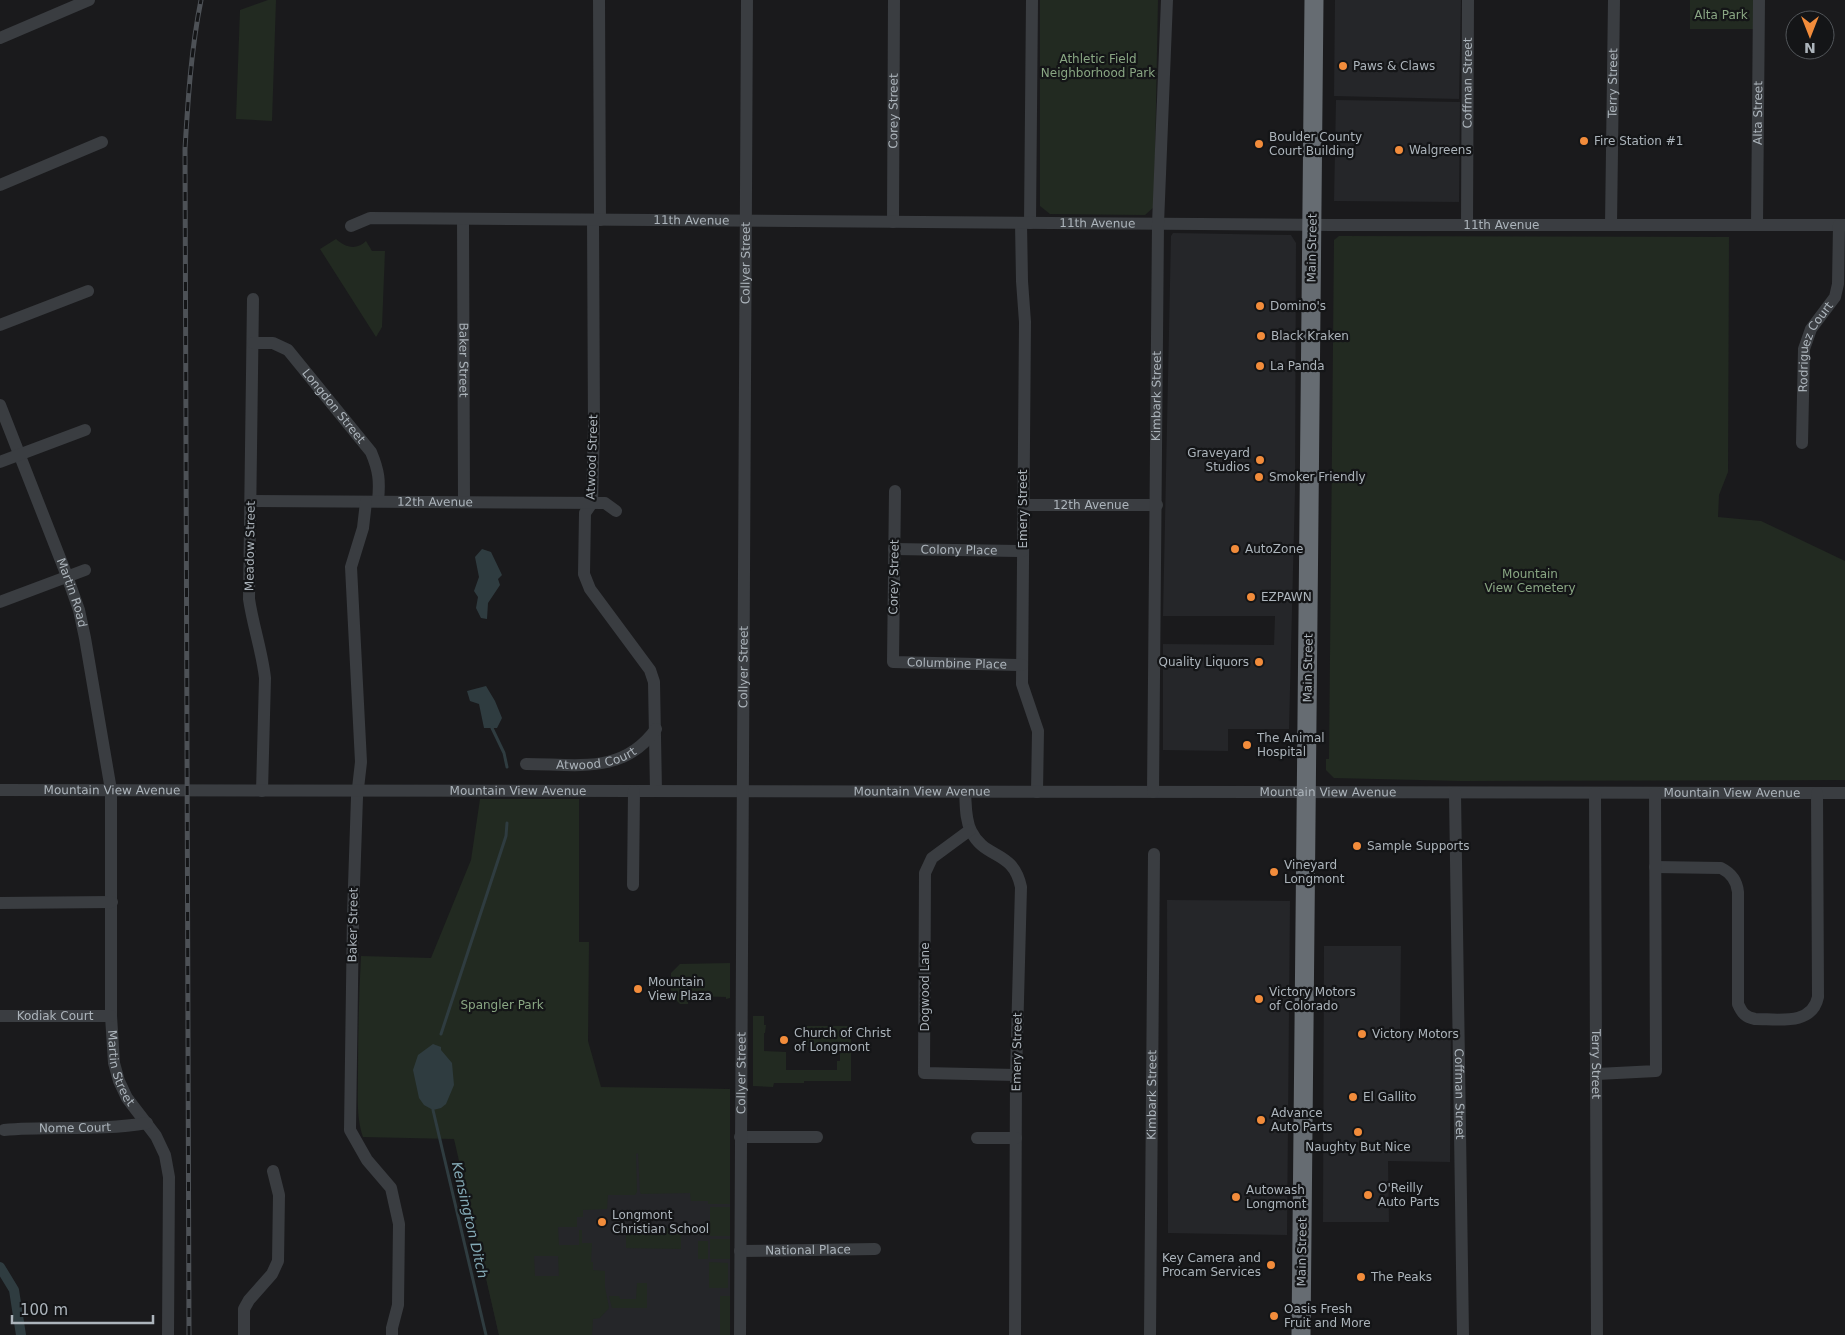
<svg xmlns="http://www.w3.org/2000/svg" width="1845" height="1335" font-family="'DejaVu Sans',sans-serif">
<style>
.built{fill:#252629}
.green{fill:#222a21;fill-rule:evenodd}
.water{fill:#2f3c40}
.lines{fill:none;stroke-linecap:round;stroke-linejoin:round}
.stream{stroke:#2f3c40;stroke-width:3}
.canal{stroke:#2f3c40;stroke-width:10}
.minor{stroke:#3a3d41;stroke-width:12}
.highway{stroke:#666c72;stroke-width:19}
.rail-casing{stroke:#4d5156;stroke-width:5}
.rail{stroke:#141517;stroke-width:3;stroke-dasharray:9;stroke-linecap:butt}
.poi-dot{fill:#f28c3b;stroke:#141517;stroke-width:2}
.labels{text-anchor:middle;stroke-width:4.5;stroke-linejoin:round;paint-order:stroke}
.park-label{font-size:12px;fill:#89a683;stroke:#141517}
.poi-label{font-size:12px;fill:#acb4bb;stroke:#141517;text-anchor:start}
.street-label{font-size:12px;fill:#acb4bb;stroke:#141517}
.water-label{font-size:14px;font-style:italic;fill:#84aab6;stroke:#141517}
</style>
<rect width="100%" height="100%" fill="#1a1a1c"/>
<!-- built -->
<path class="built" d="M 1335,0 L 1461,0 L 1459,99 L 1334,96 Z
M 1336,100 L 1460,102 L 1459,202 L 1334,201 Z
M 1173,233 L 1291,235 L 1296,243 L 1295,491 L 1289,729 L 1228,729 L 1228,751 L 1163,750 L 1163,644 L 1274,645 L 1275,616 L 1163,616 L 1171,236 Z
M 1167,900 L 1290,901 L 1287,1235 L 1168,1233 Z
M 1324,946 L 1401,946 L 1400,1032 L 1451,1033 L 1450,1162 L 1388,1161 L 1389,1222 L 1323,1222 Z
M 601,1088 L 730,1089 L 730,1335 L 499,1335 L 451,1122 Z"/>
<!-- green -->
<path class="green" d="M 268,0 L 276,0 L 272,121 L 236,119 L 240,10 Z
M 1040,0 L 1158,0 L 1154,207 L 1145,215 L 1050,214 L 1040,206 Z
M 1690,0 L 1753,0 L 1753,29 L 1690,29 Z
M 1339,236 L 1729,237 L 1728,472 L 1719,495 L 1718,517 L 1761,521 L 1845,561 L 1845,780 L 1461,781 L 1334,778 L 1326,770 L 1326,759 L 1329,759 L 1334,240 Z
M 336,239 C 345,247 356,251 366,241 L 372,251 L 385,251 L 382,327 L 376,337 L 320,249 Z
M 480,799 L 579,799 L 579,942 L 589,942 L 588,1041 L 601,1087 L 730,1089 L 730,1204 L 708,1204 L 708,1201 L 691,1201 L 690,1193 L 641,1194 L 640,1192 L 638,1153 L 636,1154 L 637,1192 L 635,1195 L 608,1195 L 607,1209 L 583,1210 L 583,1217 L 577,1217 L 577,1227 L 558,1227 L 559,1245 L 579,1245 L 579,1230 L 582,1230 L 582,1243 L 592,1243 L 591,1262 L 593,1262 L 593,1270 L 605,1271 L 605,1287 L 609,1308 L 600,1318 L 593,1319 L 592,1335 L 499,1335 L 454,1139 L 363,1137 C 356,1117 358,1094 358,1072 C 358,1033 359,995 361,956 L 431,958 L 471,860 ZM 534,1256 L 558,1256 L 559,1276 L 535,1276 Z
M 730,963 L 730,998 L 726,999 L 726,997 L 688,996 L 688,1004 L 680,1004 L 671,995 L 671,973 L 680,964 Z
M 753,1016 L 764,1016 L 764,1025 L 766,1025 L 765,1033 L 764,1033 L 764,1051 L 786,1052 L 786,1070 L 837,1070 L 837,1061 L 840,1061 L 840,1051 L 838,1051 L 838,1047 L 805,1047 L 805,1028 L 806,1026 L 851,1026 L 851,1081 L 804,1081 L 804,1083 L 774,1083 L 773,1087 L 753,1086 Z
M 710,1207 L 730,1207 L 730,1236 L 710,1236 Z
M 626,1227 L 681,1228 L 681,1249 L 626,1248 Z
M 710,1239 L 730,1239 L 730,1259 L 710,1259 Z
M 698,1241 L 708,1241 L 708,1259 L 698,1259 Z
M 709,1262 L 728,1263 L 728,1288 L 709,1288 Z
M 637,1283 L 647,1283 L 647,1308 L 612,1308 L 609,1296 L 619,1296 L 620,1299 L 636,1299 Z
M 720,1296 L 730,1296 L 730,1335 L 720,1335 Z"/>
<!-- water -->
<path class="water" d="M 482,549 L 491,552 L 502,575 L 498,579 L 500,585 L 488,603 L 487,619 L 481,618 L 476,608 L 478,597 L 474,591 L 479,577 L 475,557 Z
M 486,686 L 495,701 L 502,718 L 497,728 L 484,728 L 479,704 L 470,701 L 467,691 Z
M 433,1044 L 441,1047 L 441,1050 L 452,1063 L 454,1085 L 446,1104 L 441,1108 L 433,1110 L 424,1105 L 419,1098 L 413,1070 L 418,1055 Z"/>
<g class="lines">
<!-- stream -->
<path class="stream" d="M 492,728 L 504,753 L 507,767
M 441,1034 L 506,836 L 507,823
M 433,1110 L 486,1335"/>
<!-- canal -->
<path class="canal" d="M 0,1267 L 14,1290 L 21,1335"/>
<!-- minor -->
<g class="minor">
<path d="M 599,0 L 600,220"/>
<path d="M 0,38 L 89,0"/>
<path d="M 0,185 L 102,142"/>
<path id="s1" d="M 463,219 L 464,502"/>
<path d="M 593,220 L 594,427 L 592,503 L 585,513 L 584,574 L 590,589 L 650,670 L 654,682 L 656,791"/>
<path id="s2" d="M 893,222 L 894,0"/>
<path d="M 1021,223 L 1022,281 L 1025,322 L 1022,684 L 1038,731 L 1037,792"/>
<path d="M 1030,223 L 1032,0"/>
<path id="s3" d="M 1467,225 L 1468,0"/>
<path id="s4" d="M 1611,225 L 1614,0"/>
<path id="s5" d="M 1757,225 L 1759,0"/>
<path id="s6" d="M 351,226 L 370,218 L 1331,225 L 1845,225"/>
<path d="M 253,299 L 249,599 C 253,626 262,651 265,678 L 262,791"/>
<path d="M 0,325 L 88,291"/>
<path id="s7" d="M 253,343 L 273,343 L 288,350 L 371,452 C 379,471 380,481 378,501"/>
<path id="s8" d="M 0,405 L 67,576 L 79,610 L 85,638 L 111,790 L 111,1016 L 114,1063 L 119,1081 L 127,1098 L 156,1136 L 165,1155 L 169,1177 L 168,1335"/>
<path id="s9" d="M 1802,443 L 1804,349 L 1811,329 L 1835,297 L 1838,284 L 1839,225"/>
<path d="M 0,462 L 85,430"/>
<path id="s10" d="M 895,491 L 893,662 L 1022,665"/>
<path id="s11" d="M 251,501 L 605,503 L 616,511"/>
<path d="M 366,502 L 363,528 L 351,567 L 361,762 L 357,797 L 353,915 L 350,1130 L 367,1160 L 391,1188 L 399,1224 L 398,1305 L 392,1328 L 392,1335"/>
<path id="s12" d="M 1023,505 L 1157,505"/>
<path id="s13" d="M 894,549 L 1023,551"/>
<path d="M 0,602 L 85,570"/>
<path id="s14" d="M 526,764 C 577,764 623,775 656,729"/>
<path id="s15" d="M 0,790 L 1845,793"/>
<path d="M 965,792 C 966,804 965,819 971,831 C 985,860 1013,849 1021,887 L 1016,1075 L 1015,1335"/>
<path id="s16" d="M 1153,792 L 1158,224 L 1167,0"/>
<path id="s17" d="M 1455,793 L 1463,1335"/>
<path id="s18" d="M 1595,793 L 1597,1335"/>
<path d="M 970,830 L 932,858 L 925,873 L 924,1073 L 1016,1075"/>
<path d="M 1655,867 L 1721,868 C 1731,873 1737,881 1738,892 L 1738,1004 C 1742,1013 1745,1017 1755,1019 C 1778,1019 1812,1026 1818,997 L 1817,793"/>
<path d="M 633,885 L 634,791"/>
<path d="M 0,903 L 112,902"/>
<path id="s19" d="M 0,1016 L 111,1016"/>
<path d="M 1597,1074 L 1656,1071 L 1655,793"/>
<path id="s20" d="M 4,1130 C 52,1126 100,1131 147,1123"/>
<path d="M 740,1137 L 817,1137"/>
<path d="M 977,1138 L 1016,1138"/>
<path id="s21" d="M 740,1251 L 875,1249"/>
<path d="M 244,1335 L 244,1309 L 249,1300 L 272,1274 L 278,1261 L 279,1195 L 273,1171"/>
<path id="s22" d="M 740,1335 L 747,0"/>
<path id="s23" d="M 1150,1335 L 1154,854"/>
</g>
<!-- highway -->
<path class="highway" d="M 1301,1335 L 1314,0"/>
<defs>
<path id="rail" d="M 189,1335 L 185,149 C 188,99 191,50 201,0"/>
</defs>
<!-- rail casing -->
<use href="#rail" class="rail-casing"/>
<!-- rail -->
<use href="#rail" class="rail"/>
</g>
<!-- markers -->
<g class="poi-dot">
<circle cx="1343" cy="66" r="5"/>
<circle cx="1584" cy="141" r="5"/>
<circle cx="1259" cy="144" r="5"/>
<circle cx="1399" cy="150" r="5"/>
<circle cx="1260" cy="306" r="5"/>
<circle cx="1261" cy="336" r="5"/>
<circle cx="1260" cy="366" r="5"/>
<circle cx="1260" cy="460" r="5"/>
<circle cx="1259" cy="477" r="5"/>
<circle cx="1235" cy="549" r="5"/>
<circle cx="1251" cy="597" r="5"/>
<circle cx="1259" cy="662" r="5"/>
<circle cx="1247" cy="745" r="5"/>
<circle cx="1357" cy="846" r="5"/>
<circle cx="1274" cy="872" r="5"/>
<circle cx="638" cy="989" r="5"/>
<circle cx="1259" cy="999" r="5"/>
<circle cx="1362" cy="1034" r="5"/>
<circle cx="784" cy="1040" r="5"/>
<circle cx="1353" cy="1097" r="5"/>
<circle cx="1261" cy="1120" r="5"/>
<circle cx="1358" cy="1132" r="5"/>
<circle cx="1368" cy="1195" r="5"/>
<circle cx="1236" cy="1197" r="5"/>
<circle cx="602" cy="1222" r="5"/>
<circle cx="1271" cy="1265" r="5"/>
<circle cx="1361" cy="1277" r="5"/>
<circle cx="1274" cy="1316" r="5"/>
</g>
<g class="labels">
<!-- park labels -->
<g class="park-label">
<text x="1721" y="19">Alta Park</text>
<text x="1098" y="63">Athletic Field<tspan x="1098" dy="14">Neighborhood Park</tspan></text>
<text x="1530" y="578">Mountain<tspan x="1530" dy="14">View Cemetery</tspan></text>
<text x="502" y="1009">Spangler Park</text>
</g>
<!-- poi labels -->
<g class="poi-label">
<text x="1353" y="70">Paws &amp; Claws</text>
<text x="1269" y="141">Boulder County<tspan x="1269" dy="14">Court Building</tspan></text>
<text x="1594" y="145">Fire Station #1</text>
<text x="1409" y="154">Walgreens</text>
<text x="1270" y="310">Domino's</text>
<text x="1271" y="340">Black Kraken</text>
<text x="1270" y="370">La Panda</text>
<text x="1250" y="457" text-anchor="end">Graveyard<tspan x="1250" dy="14">Studios</tspan></text>
<text x="1269" y="481">Smoker Friendly</text>
<text x="1245" y="553">AutoZone</text>
<text x="1261" y="601">EZPAWN</text>
<text x="1249" y="666" text-anchor="end">Quality Liquors</text>
<text x="1257" y="742">The Animal<tspan x="1257" dy="14">Hospital</tspan></text>
<text x="1367" y="850">Sample Supports</text>
<text x="1284" y="869">Vineyard<tspan x="1284" dy="14">Longmont</tspan></text>
<text x="648" y="986">Mountain<tspan x="648" dy="14">View Plaza</tspan></text>
<text x="1269" y="996">Victory Motors<tspan x="1269" dy="14">of Colorado</tspan></text>
<text x="794" y="1037">Church of Christ<tspan x="794" dy="14">of Longmont</tspan></text>
<text x="1372" y="1038">Victory Motors</text>
<text x="1363" y="1101">El Gallito</text>
<text x="1271" y="1117">Advance<tspan x="1271" dy="14">Auto Parts</tspan></text>
<text x="1358" y="1151" text-anchor="middle">Naughty But Nice</text>
<text x="1378" y="1192">O'Reilly<tspan x="1378" dy="14">Auto Parts</tspan></text>
<text x="1246" y="1194">Autowash<tspan x="1246" dy="14">Longmont</tspan></text>
<text x="612" y="1219">Longmont<tspan x="612" dy="14">Christian School</tspan></text>
<text x="1261" y="1262" text-anchor="end">Key Camera and<tspan x="1261" dy="14">Procam Services</tspan></text>
<text x="1371" y="1281">The Peaks</text>
<text x="1284" y="1313">Oasis Fresh<tspan x="1284" dy="14">Fruit and More</tspan></text>
</g>
<!-- street labels -->
<g class="street-label">
<text dy="4" stroke="none"><textPath href="#s3" startOffset="142">Coffman Street</textPath></text>
<text dy="4" stroke="none"><textPath href="#s4" startOffset="142">Terry Street</textPath></text>
<text dy="4" stroke="none"><textPath href="#s2" startOffset="111">Corey Street</textPath></text>
<text dy="4" stroke="none"><textPath href="#s5" startOffset="112">Alta Street</textPath></text>
<text dy="4" stroke="none"><textPath href="#s6" startOffset="342">11th Avenue</textPath></text>
<text dy="4" stroke="none"><textPath href="#s6" startOffset="748">11th Avenue</textPath></text>
<text dy="4" stroke="none"><textPath href="#s6" startOffset="1152">11th Avenue</textPath></text>
<text transform="translate(1312 248) rotate(-89)" y="4">Main Street</text>
<text dy="4" stroke="none"><textPath href="#s22" startOffset="1072">Collyer Street</textPath></text>
<text dy="4" stroke="none"><textPath href="#s9" startOffset="99">Rodriguez Court</textPath></text>
<text dy="4" stroke="none"><textPath href="#s1" startOffset="141">Baker Street</textPath></text>
<text dy="4" stroke="none"><textPath href="#s16" startOffset="396">Kimbark Street</textPath></text>
<text dy="4" stroke="none"><textPath href="#s7" startOffset="109">Longdon Street</textPath></text>
<text transform="translate(592 457) rotate(-88)" y="4">Atwood Street</text>
<text dy="4" stroke="none"><textPath href="#s11" startOffset="184">12th Avenue</textPath></text>
<text dy="4" stroke="none"><textPath href="#s12" startOffset="68">12th Avenue</textPath></text>
<text transform="translate(1023 509) rotate(-90)" y="4">Emery Street</text>
<text transform="translate(250 546) rotate(-89)" y="4">Meadow Street</text>
<text dy="4" stroke="none"><textPath href="#s13" startOffset="65">Colony Place</textPath></text>
<text transform="translate(894 577) rotate(-89)" y="4">Corey Street</text>
<text dy="4" stroke="none"><textPath href="#s8" startOffset="201">Martin Road</textPath></text>
<text dy="4" stroke="none"><textPath href="#s10" startOffset="235">Columbine Place</textPath></text>
<text dy="4" stroke="none"><textPath href="#s22" startOffset="668">Collyer Street</textPath></text>
<text transform="translate(1308 668) rotate(-89)" y="4">Main Street</text>
<text dy="4" stroke="none"><textPath href="#s14" startOffset="71">Atwood Court</textPath></text>
<text dy="4" stroke="none"><textPath href="#s15" startOffset="112">Mountain View Avenue</textPath></text>
<text dy="4" stroke="none"><textPath href="#s15" startOffset="518">Mountain View Avenue</textPath></text>
<text dy="4" stroke="none"><textPath href="#s15" startOffset="922">Mountain View Avenue</textPath></text>
<text dy="4" stroke="none"><textPath href="#s15" startOffset="1328">Mountain View Avenue</textPath></text>
<text dy="4" stroke="none"><textPath href="#s15" startOffset="1732">Mountain View Avenue</textPath></text>
<text transform="translate(353 925) rotate(-89)" y="4">Baker Street</text>
<text transform="translate(925 987) rotate(-90)" y="4">Dogwood Lane</text>
<text dy="4" stroke="none"><textPath href="#s19" startOffset="55">Kodiak Court</textPath></text>
<text transform="translate(1017 1052) rotate(-89)" y="4">Emery Street</text>
<text dy="4" stroke="none"><textPath href="#s18" startOffset="271">Terry Street</textPath></text>
<text dy="4" stroke="none"><textPath href="#s8" startOffset="682">Martin Street</textPath></text>
<text dy="4" stroke="none"><textPath href="#s22" startOffset="262">Collyer Street</textPath></text>
<text dy="4" stroke="none"><textPath href="#s23" startOffset="240">Kimbark Street</textPath></text>
<text dy="4" stroke="none"><textPath href="#s17" startOffset="301">Coffman Street</textPath></text>
<text dy="4" stroke="none"><textPath href="#s20" startOffset="71">Nome Court</textPath></text>
<text dy="4" stroke="none"><textPath href="#s21" startOffset="68">National Place</textPath></text>
<text transform="translate(1302 1252) rotate(-89)" y="4">Main Street</text>
</g>
<!-- water labels -->
<g class="water-label">
<text transform="translate(470 1220) rotate(77)" y="5">Kensington Ditch</text>
</g>
</g>
<!-- north arrow -->
<g transform="translate(1810 35) rotate(180)"><circle r="24" fill="#141517" stroke="#515559"/>
<path d="M0-4L9 19L0 12L-9 19Z" fill="#f28c3b"/>
<text y="-8" font-size="14" font-weight="bold" text-anchor="middle" fill="#acb4bb">N</text>
</g>
<!-- scale -->
<path d="M12 1315v8h141v-8" fill="none" stroke="#acb4bb" stroke-width="2.5"/>
<text x="20" y="1315" font-size="15" fill="#acb4bb" stroke="#141517" stroke-width="4" paint-order="stroke">100 m</text>
</svg>
